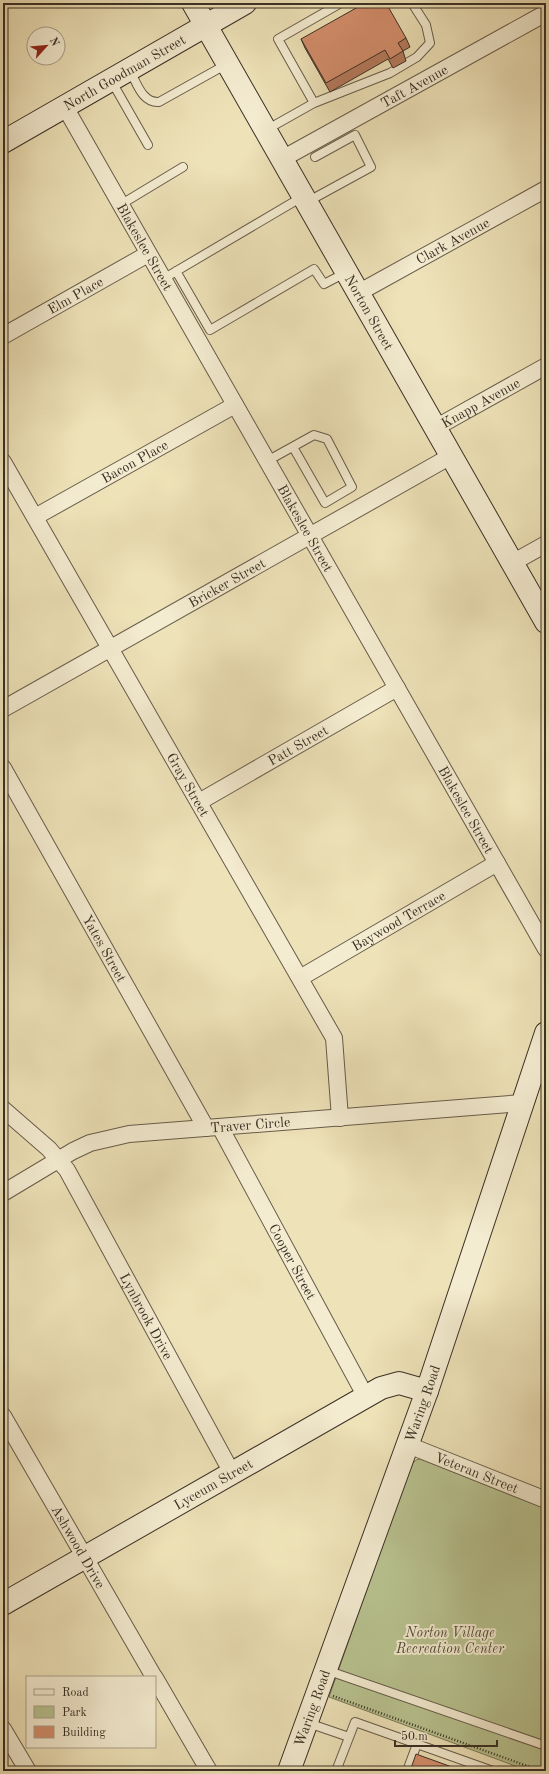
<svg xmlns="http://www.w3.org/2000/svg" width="549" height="1774" font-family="'Old Standard TT',serif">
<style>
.green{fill:#b8c390;stroke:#797a5a}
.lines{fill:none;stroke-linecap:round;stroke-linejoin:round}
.lane-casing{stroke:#675c4a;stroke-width:10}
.street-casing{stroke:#675c4a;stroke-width:18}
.secondary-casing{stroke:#3a3025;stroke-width:24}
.path{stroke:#3a3025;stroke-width:2.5;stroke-dasharray:1 2;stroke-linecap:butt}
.lane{stroke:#f4ecd1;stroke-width:8}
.street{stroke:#f4ecd1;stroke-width:16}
.secondary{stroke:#f4ecd1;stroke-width:22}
.wall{fill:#b67a5d;stroke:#3a3025}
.building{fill:#d48e6c;stroke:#3a3025}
.labels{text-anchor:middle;stroke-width:4;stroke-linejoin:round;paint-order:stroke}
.street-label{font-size:14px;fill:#3a3025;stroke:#f4ecd1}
.park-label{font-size:14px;font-style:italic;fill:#534d3a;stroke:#f4ecd1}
</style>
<rect width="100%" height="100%" fill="#eee2b8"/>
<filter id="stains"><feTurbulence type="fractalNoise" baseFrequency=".005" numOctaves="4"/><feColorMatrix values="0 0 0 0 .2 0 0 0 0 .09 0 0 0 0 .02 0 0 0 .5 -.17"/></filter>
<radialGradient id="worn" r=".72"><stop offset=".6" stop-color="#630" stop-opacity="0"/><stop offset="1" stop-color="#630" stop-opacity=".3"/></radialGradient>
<!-- green -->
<path class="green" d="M 420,1459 L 546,1509 L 546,1771 L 529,1771 L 329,1697 L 410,1466 L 416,1460 Z"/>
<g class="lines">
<defs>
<path id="lane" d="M 130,71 C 137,83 142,103 159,102 L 227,64
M 112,82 L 148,145
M 314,103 L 390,73 L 417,57 L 430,43 L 426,25 L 412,3
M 266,130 L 314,103 L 278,39 L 341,3
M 307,202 L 371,167 L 355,135 L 315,157
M 120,205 L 183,167
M 176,271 L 210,330 L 314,269 L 324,284 L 347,272
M 163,279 L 302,197
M 267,461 L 314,435 L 327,439 L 352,487 L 325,503 L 293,447
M 326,1670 L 546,1746
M 308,1723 L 349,1737
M 336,1771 L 355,1722 L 493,1771
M 407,1771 L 417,1744"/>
<g id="street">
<path id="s1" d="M 65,107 L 546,949"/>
<path id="s2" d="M 282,159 L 546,13"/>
<path id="s3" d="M 358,293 L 546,189"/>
<path id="s4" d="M 3,336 L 148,254"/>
<path id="s5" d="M 435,428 L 546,366"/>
<path id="s6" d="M 3,462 L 334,1038 L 340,1118"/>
<path id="s7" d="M 35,517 L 235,405"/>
<path d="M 512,563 L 546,544"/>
<path id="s8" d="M 3,709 L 451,456"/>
<path id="s9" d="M 3,768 L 206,1128"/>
<path id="s10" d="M 199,802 L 397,688"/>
<path id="s11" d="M 300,978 L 497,863"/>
<path id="s12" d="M 3,1109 L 49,1149 L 67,1170 L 232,1473"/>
<path id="s13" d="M 220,1127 L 366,1397"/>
<path id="s14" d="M 3,1193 L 73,1151 L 90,1143 L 129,1134 L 522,1103"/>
<path id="s15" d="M 3,1416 L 154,1677"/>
<path id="s16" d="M 408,1445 L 546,1500"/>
<path d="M 155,1678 L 209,1771"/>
<path d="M 3,1729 L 28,1771"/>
</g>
<g id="secondary">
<path id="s17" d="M 193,3 L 546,622"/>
<path id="s18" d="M 3,142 L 245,3"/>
<path id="s19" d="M 3,1604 L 381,1388 L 399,1383 L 427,1391"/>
<path id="s20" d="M 289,1771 L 427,1391 L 546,1033"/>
</g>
</defs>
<!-- lane casing -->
<use href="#lane" class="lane-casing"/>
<!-- street casing -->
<use href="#street" class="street-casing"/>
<!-- secondary casing -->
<use href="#secondary" class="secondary-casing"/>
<!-- path -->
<path class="path" d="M 333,1696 L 541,1771"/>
<!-- lane -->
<use href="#lane" class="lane"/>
<!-- street -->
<use href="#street" class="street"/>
<!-- secondary -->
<use href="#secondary" class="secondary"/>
</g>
<!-- wall -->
<path class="wall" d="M 406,38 L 410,47 L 403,51 L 406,61 L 393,68 L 388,59 L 330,92 L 305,48 L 301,39 Z"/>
<!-- building -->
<path class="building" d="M 365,3 L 386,3 L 406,38 L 398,43 L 403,51 L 390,59 L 385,50 L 326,83 L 301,39 Z
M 416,1754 L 463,1771 L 410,1771 Z"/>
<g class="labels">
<!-- street labels -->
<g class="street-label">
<text dy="5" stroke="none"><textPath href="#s18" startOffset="140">North Goodman Street</textPath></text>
<text dy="5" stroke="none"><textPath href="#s2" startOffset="151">Taft Avenue</textPath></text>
<text dy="5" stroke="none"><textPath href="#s3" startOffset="108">Clark Avenue</textPath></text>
<text dy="5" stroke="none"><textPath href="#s1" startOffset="161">Blakeslee Street</textPath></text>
<text dy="5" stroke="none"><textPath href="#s4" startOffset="83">Elm Place</textPath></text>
<text dy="5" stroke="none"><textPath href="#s17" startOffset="356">Norton Street</textPath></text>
<text dy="5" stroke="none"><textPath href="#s5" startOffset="52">Knapp Avenue</textPath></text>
<text dy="5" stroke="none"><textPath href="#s7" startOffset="114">Bacon Place</textPath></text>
<text dy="5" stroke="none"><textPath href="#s1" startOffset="485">Blakeslee Street</textPath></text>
<text dy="5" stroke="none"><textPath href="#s8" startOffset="257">Bricker Street</textPath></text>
<text dy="5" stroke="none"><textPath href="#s10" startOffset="114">Patt Street</textPath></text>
<text dy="5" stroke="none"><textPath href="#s6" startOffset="372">Gray Street</textPath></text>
<text dy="5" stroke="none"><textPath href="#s1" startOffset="809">Blakeslee Street</textPath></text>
<text dy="5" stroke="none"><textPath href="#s11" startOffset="114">Baywood Terrace</textPath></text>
<text dy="5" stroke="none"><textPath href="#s9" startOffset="207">Yates Street</textPath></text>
<text dy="5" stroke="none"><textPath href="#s14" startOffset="262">Traver Circle</textPath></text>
<text dy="5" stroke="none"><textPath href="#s13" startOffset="153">Cooper Street</textPath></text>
<text dy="5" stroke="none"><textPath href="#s12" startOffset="255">Lynbrook Drive</textPath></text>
<text dy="5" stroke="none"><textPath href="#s20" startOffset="391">Waring Road</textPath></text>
<text dy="5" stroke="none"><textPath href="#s16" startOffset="74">Veteran Street</textPath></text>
<text dy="5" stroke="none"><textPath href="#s19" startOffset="242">Lyceum Street</textPath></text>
<text dy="5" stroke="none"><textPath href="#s15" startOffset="151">Ashwood Drive</textPath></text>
<text dy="5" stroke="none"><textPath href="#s20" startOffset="67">Waring Road</textPath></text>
</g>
<!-- park labels -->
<g class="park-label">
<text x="450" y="1637">Norton Village<tspan x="450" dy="16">Recreation Center</tspan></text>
</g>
</g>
<!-- margin -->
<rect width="549" height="1774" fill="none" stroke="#eee2b8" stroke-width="16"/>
<rect x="4" y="4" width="541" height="1766" fill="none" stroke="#3a3025" stroke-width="2"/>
<rect x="8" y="8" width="533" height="1758" fill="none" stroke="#3a3025"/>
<!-- legend -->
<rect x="26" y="1676" width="130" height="72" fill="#f4ecd1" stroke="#aaa18c"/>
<rect x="34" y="1689" width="20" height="6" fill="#f4ecd1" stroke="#aaa18c"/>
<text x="62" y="1696" font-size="12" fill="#3a3025">Road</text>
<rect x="34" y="1706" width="20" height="12" fill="#b8c390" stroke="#aaa18c"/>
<text x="62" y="1716" font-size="12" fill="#3a3025">Park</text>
<rect x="34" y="1726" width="20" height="12" fill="#d48e6c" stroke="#aaa18c"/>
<text x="62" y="1736" font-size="12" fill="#3a3025">Building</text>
<!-- north arrow -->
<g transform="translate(46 46) rotate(63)"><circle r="19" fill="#f4ecd1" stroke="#aaa18c"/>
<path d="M0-3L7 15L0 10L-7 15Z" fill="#8f2418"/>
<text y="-6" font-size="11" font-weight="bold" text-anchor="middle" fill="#3a3025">N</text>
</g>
<!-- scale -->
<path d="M395 1740v6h102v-6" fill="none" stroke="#3a3025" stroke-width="2"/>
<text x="401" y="1740" font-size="12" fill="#3a3025" stroke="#f4ecd1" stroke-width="3" paint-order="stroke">50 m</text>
<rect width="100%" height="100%" filter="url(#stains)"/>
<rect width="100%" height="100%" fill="url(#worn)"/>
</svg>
